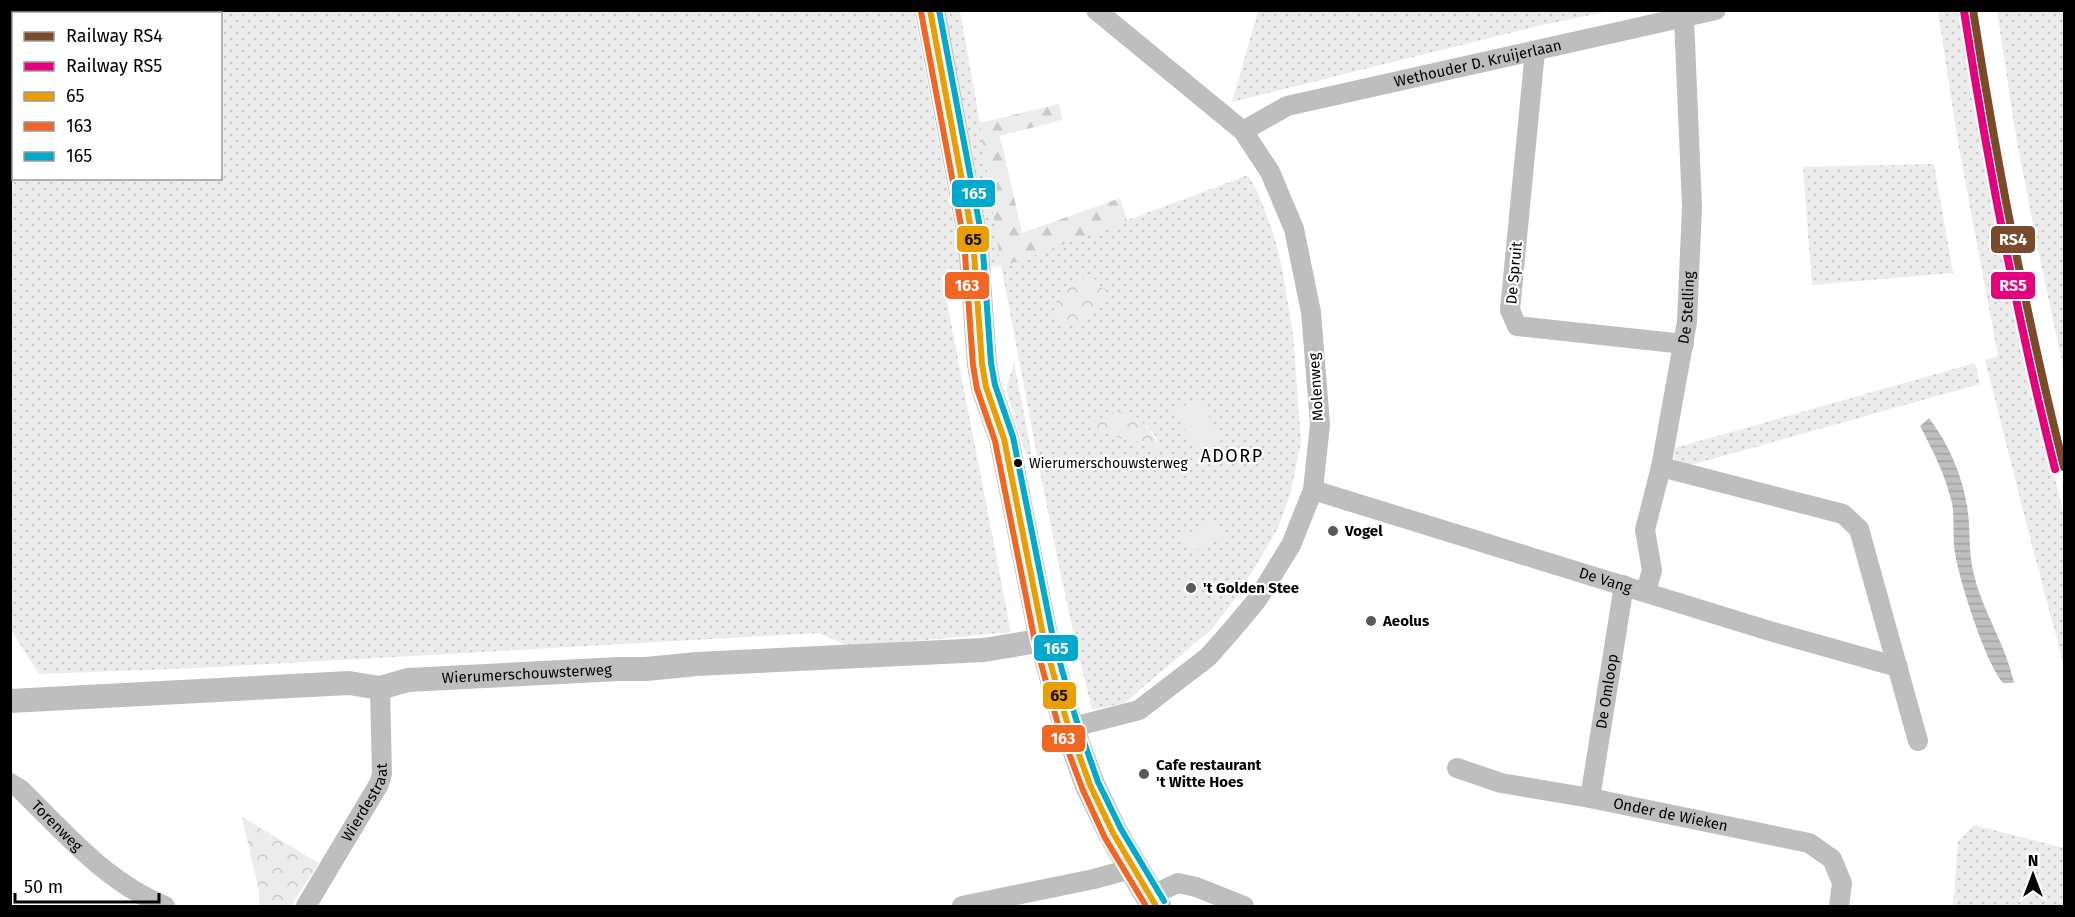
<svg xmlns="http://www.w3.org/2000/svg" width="2075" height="917" font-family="'Fira Sans',sans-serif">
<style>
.grass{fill:url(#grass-dots);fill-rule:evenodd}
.forest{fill:url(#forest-firs)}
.park{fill:url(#park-crowns)}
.garden{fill:#ececec}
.water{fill:url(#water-rules)}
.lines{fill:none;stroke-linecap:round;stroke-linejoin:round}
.minor{stroke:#bebebe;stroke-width:20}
.tertiary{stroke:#bebebe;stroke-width:24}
.primary{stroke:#bebebe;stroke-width:30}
.bus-1-casing{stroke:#fff;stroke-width:10}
.bus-2-casing{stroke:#fff;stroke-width:10}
.bus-3-casing{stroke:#fff;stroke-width:10}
.bus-1{stroke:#eb9e00;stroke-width:6}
.bus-2{stroke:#f26522;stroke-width:6}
.bus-3{stroke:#00a9ce;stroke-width:6}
.rail-1-casing{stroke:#fff;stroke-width:12}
.rail-2-casing{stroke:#fff;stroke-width:12}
.rail-1{stroke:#7a4b2a;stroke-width:8}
.rail-2{stroke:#e5007d;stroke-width:8}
.bus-dot{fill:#000;stroke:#fff;stroke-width:2}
.poi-dot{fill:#595959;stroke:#fff;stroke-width:2}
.labels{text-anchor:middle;stroke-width:4.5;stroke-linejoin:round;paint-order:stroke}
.bus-label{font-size:14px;fill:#000;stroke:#fff;text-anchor:start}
.street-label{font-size:15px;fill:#000;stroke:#fff}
.poi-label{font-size:15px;font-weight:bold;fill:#000;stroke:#fff;text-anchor:start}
.quarter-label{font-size:18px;letter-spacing:1.5px;fill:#000;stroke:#fff}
.line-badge{stroke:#fff;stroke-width:2}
.badge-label{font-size:16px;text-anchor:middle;font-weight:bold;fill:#fff}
.pale-badge-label{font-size:16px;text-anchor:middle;font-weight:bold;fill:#111}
</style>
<defs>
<pattern id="grass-dots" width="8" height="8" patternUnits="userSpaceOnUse" patternTransform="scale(1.5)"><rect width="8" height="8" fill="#ececec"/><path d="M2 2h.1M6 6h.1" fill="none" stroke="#c9c9c9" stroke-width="1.8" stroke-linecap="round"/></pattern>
<pattern id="forest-firs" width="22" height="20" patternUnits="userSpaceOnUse" patternTransform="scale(1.5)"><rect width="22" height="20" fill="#ececec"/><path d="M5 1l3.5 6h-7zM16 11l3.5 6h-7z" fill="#c9c9c9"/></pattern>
<pattern id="park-crowns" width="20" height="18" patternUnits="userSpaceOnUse" patternTransform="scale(1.5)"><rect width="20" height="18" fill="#ececec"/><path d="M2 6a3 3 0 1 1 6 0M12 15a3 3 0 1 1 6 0" fill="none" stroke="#c9c9c9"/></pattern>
<pattern id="water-rules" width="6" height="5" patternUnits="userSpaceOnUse" patternTransform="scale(1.5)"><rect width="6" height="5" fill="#bfbfbf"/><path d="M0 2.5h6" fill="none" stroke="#a2a2a2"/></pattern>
</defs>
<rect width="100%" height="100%" fill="#fff"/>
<!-- grass -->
<path class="grass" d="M 11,11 L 914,11 L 963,272 L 942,276 L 1011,632 L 850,647 L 819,633 L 197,668 L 39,674 L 11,630 ZM 14,14 L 220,14 L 220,178 L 14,178 Z
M 940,11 L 960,11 L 980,123 L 1001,265 L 1016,262 L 1248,175 L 1259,195 L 1275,239 L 1283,273 L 1293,334 L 1301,442 L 1290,495 L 1278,528 L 1257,564 L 1237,596 L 1212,629 L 1124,703 L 1092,710 C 1055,564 1030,414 1001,266 L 988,267 ZM 1075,278 L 1098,280 L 1101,288 L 1057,299 ZM 1147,426 L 1156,437 L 1158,449 C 1145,443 1131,438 1118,438 L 1114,431 L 1106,430 Z
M 1258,11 L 1258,10 L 1610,11 L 1542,25 L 1232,102 Z
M 1938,11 L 1962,11 L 1974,108 L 2017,322 L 2064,515 L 2064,666 L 2028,530 L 1985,360 L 1998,356 L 1957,137 Z
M 1997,11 L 2064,11 L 2064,371 L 2038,250 L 2015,131 Z
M 1934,164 L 1953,273 L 1812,285 L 1803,167 Z
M 1014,362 L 1031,450 L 1031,454 L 1026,455 L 1006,390 Z
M 1975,363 L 1980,384 L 1673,470 L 1675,448 Z
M 1974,825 L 2064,848 L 2064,906 L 1953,906 L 1958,841 Z"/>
<!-- forest -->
<path class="forest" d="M 1059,104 L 1062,120 L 1000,136 L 1022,233 L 1120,198 L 1127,221 L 1016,262 L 1001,266 L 980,123 Z"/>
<!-- park -->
<path class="park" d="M 1075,278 L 1098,280 L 1101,288 L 1106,289 L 1106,297 C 1092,317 1087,327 1060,322 L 1053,313 L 1057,299 Z
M 1131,412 C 1144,424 1155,432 1158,449 L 1147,450 L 1145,443 L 1118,438 L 1114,431 C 1106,430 1099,434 1091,432 L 1093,423 L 1112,413 Z
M 242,817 L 319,863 L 291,906 L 259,906 L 259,892 Z"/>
<!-- garden -->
<path class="garden" d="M 1197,398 L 1223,439 L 1200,454 L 1174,412 Z
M 1216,520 L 1223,537 L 1190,553 L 1182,536 Z"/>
<!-- water -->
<path class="water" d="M 1929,418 C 1948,443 1962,474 1967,506 C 1971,528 1968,553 1974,575 C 1983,612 2006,645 2014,683 L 2003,683 C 1985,661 1960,583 1955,553 C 1952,537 1955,519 1952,503 C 1945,474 1933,451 1920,426 Z"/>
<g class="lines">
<!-- minor -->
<g class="minor">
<path d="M 1535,51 L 1510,310 L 1517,326 L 1684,344"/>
<path id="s1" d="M 1243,131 L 1287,106 L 1716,10"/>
<path d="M 1661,467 L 1843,514 L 1859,529 L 1918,741"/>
<path id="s2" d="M 1313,490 L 1773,632 L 1898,667"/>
<path id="s3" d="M 1646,592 L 1652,570 L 1645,530 L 1661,467 L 1687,322 L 1692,207 L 1684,18"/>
<path d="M 1069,728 L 1139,710 L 1208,657 L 1231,631 L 1257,600 L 1291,545 L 1313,490 L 1320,424 L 1311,312 L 1294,229 L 1270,172 L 1243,131 L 1096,10"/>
<path id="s4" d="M 1457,768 L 1501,783 L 1590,798 L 1809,843 L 1832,859 L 1842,883 L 1839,906"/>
<path id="s5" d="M 10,783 L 20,789 C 64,832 107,883 165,906"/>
<path id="s6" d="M 1590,798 L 1624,585"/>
<path d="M 1150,896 L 1178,883 L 1196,887 L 1244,906"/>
<path id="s7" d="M 306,906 L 379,784 L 382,774 L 380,688"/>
<path d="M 962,906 L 1094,879 L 1134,868"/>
</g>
<!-- tertiary -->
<path class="tertiary" id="s8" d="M 10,701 L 349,683 L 380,688 L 408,680 L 619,669 L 646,669 L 697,664 L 984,650 L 1044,640"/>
<!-- primary -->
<path class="primary" d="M 930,10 L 973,240 L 982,364 L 986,387 L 1004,439 L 1044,640 L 1066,719 L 1090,785 L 1113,833 L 1156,906"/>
<defs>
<path id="bus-1" d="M 930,10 L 973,240 L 982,364 L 986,387 L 1004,439 L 1044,640 L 1066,719 L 1090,785 L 1113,833 L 1156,906"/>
<path id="bus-2" d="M 921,12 L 964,241 L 973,365 L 977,389 L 995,441 L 1035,642 L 1057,721 L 1082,788 L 1105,838 L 1146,906"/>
<path id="bus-3" d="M 939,10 L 982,238 L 991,363 L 995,385 L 1013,437 L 1053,638 L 1075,716 L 1098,782 L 1121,829 L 1164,901"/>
</defs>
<!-- bus-1 casing -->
<use href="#bus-1" class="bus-1-casing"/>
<!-- bus-2 casing -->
<use href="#bus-2" class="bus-2-casing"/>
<!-- bus-3 casing -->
<use href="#bus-3" class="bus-3-casing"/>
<!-- bus-1 -->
<use href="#bus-1" class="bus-1"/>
<!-- bus-2 -->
<use href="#bus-2" class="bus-2"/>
<!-- bus-3 -->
<use href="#bus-3" class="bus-3"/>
<defs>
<path id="rail-1" d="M 1973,10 C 1997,164 2026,316 2064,467"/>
<path id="rail-2" d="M 1964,11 C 1988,165 2017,318 2055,469"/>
</defs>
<!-- rail-1 casing -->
<use href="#rail-1" class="rail-1-casing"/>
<!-- rail-2 casing -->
<use href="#rail-2" class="rail-2-casing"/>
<!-- rail-1 -->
<use href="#rail-1" class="rail-1"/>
<!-- rail-2 -->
<use href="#rail-2" class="rail-2"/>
</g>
<!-- markers -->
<circle class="bus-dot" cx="1018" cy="463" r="5"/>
<g class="poi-dot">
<circle cx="1333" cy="531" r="6"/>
<circle cx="1191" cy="588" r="6"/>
<circle cx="1371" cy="621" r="6"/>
<circle cx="1144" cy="774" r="6"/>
</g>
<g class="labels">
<!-- bus labels -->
<g class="bus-label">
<text x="1029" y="468">Wierumerschouwsterweg</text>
</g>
<!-- street labels -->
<g class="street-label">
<text dy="5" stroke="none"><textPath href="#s1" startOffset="246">Wethouder D. Kruijerlaan</textPath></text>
<text transform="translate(1514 273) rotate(-85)" y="5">De Spruit</text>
<text dy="5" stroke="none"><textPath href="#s3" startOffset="290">De Stelling</textPath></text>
<text transform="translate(1316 387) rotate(-94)" y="5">Molenweg</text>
<text dy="5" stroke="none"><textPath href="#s2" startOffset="306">De Vang</textPath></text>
<text dy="5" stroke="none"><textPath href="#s8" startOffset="519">Wierumerschouwsterweg</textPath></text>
<text dy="5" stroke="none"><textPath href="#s6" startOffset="108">De Omloop</textPath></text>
<text dy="5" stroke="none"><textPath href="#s7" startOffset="120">Wierdestraat</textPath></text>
<text dy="5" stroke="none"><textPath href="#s4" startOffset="219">Onder de Wieken</textPath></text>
<text dy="5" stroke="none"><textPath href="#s5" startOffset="64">Torenweg</textPath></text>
</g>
<!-- poi labels -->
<g class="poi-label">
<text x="1345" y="536">Vogel</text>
<text x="1203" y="593">'t Golden Stee</text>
<text x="1383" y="626">Aeolus</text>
<text x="1156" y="770">Cafe restaurant<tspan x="1156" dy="17">'t Witte Hoes</tspan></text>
</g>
<!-- quarter labels -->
<g class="quarter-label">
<text x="1232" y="462">ADORP</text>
</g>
</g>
<g class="line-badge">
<rect x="951" y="179" width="45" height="29" rx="6" fill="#00a9ce"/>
<rect x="956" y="225" width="34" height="28" rx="6" fill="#eb9e00"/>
<rect x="1990" y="225" width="46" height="29" rx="6" fill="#7a4b2a"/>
<rect x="1990" y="271" width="46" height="29" rx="6" fill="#e5007d"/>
<rect x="944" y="271" width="46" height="29" rx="6" fill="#f26522"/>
<rect x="1033" y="634" width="46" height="28" rx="6" fill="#00a9ce"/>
<rect x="1042" y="681" width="35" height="29" rx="6" fill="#eb9e00"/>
<rect x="1041" y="724" width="45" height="29" rx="6" fill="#f26522"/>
</g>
<g class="badge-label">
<text x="974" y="199">165</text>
<text x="2013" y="245">RS4</text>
<text x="2013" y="291">RS5</text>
<text x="967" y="291">163</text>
<text x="1056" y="654">165</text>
<text x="1063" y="744">163</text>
</g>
<g class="pale-badge-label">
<text x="973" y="245">65</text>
<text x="1059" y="701">65</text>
</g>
<!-- border -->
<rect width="2075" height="917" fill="none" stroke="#000000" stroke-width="24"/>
<!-- legend -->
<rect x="12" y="12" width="210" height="168" fill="#ffffff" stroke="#999999" stroke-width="1.5"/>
<rect x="24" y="32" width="30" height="9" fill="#7a4b2a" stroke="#999999" stroke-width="1.5"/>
<text x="66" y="42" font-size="18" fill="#000000">Railway RS4</text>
<rect x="24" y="62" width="30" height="9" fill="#e5007d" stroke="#999999" stroke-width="1.5"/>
<text x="66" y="72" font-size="18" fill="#000000">Railway RS5</text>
<rect x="24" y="92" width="30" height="9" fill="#eb9e00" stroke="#999999" stroke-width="1.5"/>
<text x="66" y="102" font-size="18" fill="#000000">65</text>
<rect x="24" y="122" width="30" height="9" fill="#f26522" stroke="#999999" stroke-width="1.5"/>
<text x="66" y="132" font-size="18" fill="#000000">163</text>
<rect x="24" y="152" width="30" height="9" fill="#00a9ce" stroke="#999999" stroke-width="1.5"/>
<text x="66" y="162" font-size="18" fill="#000000">165</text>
<!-- north arrow -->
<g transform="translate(2033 875)" stroke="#ffffff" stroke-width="4.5" paint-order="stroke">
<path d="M0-4.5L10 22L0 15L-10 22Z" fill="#000000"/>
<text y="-9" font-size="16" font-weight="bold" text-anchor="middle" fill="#000000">N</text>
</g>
<!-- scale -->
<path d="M15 893v9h144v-9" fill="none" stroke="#000000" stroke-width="3"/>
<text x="24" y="893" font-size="18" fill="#000000" stroke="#ffffff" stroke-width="4.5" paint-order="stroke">50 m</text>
</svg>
